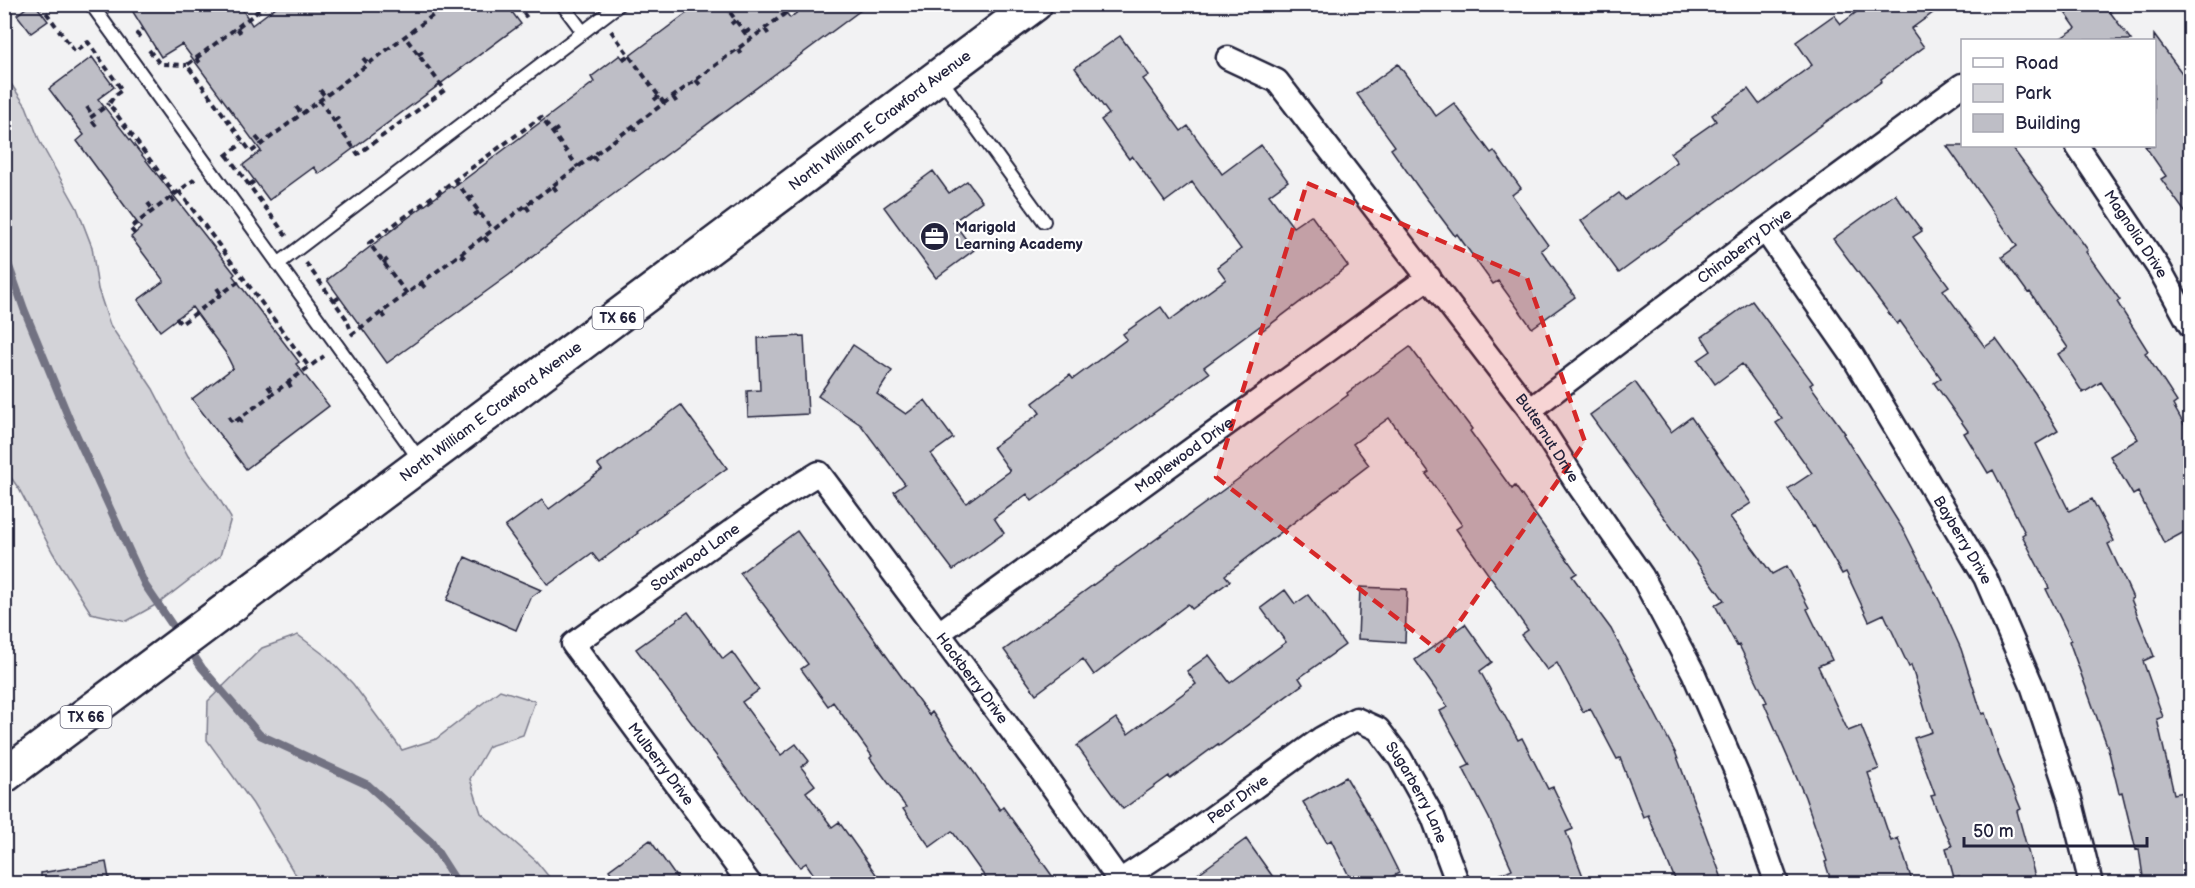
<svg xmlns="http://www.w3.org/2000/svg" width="2195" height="888" font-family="'Balsamiq Sans',sans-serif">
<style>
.green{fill:#d3d3d8;stroke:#7a7a8a;stroke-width:1.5}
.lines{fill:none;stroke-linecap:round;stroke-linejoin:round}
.stream{stroke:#727282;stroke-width:8}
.building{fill:#bebec6;stroke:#22223b;stroke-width:1.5}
.lane-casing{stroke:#22223b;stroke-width:16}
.street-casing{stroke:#22223b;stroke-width:27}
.primary-casing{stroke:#22223b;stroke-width:38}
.path{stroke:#22223b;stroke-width:4;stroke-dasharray:6 4.5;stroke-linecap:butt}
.lane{stroke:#fff;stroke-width:12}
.street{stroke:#fff;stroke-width:22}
.primary{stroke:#fff;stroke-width:33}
.marked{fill:#d62828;fill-opacity:0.2;stroke:#d62828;stroke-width:4.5;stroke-dasharray:12 8;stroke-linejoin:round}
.labels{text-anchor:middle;stroke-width:4.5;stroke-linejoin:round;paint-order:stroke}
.shield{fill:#fff;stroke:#646476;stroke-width:1.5}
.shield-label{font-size:14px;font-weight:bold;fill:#22223b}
.street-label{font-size:15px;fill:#22223b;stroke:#fff}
.poi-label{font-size:15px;font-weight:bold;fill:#22223b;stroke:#fff;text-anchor:start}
</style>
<rect width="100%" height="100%" fill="#f2f2f3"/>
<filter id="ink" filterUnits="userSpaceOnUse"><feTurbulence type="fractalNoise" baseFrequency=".0167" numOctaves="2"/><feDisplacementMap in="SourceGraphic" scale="12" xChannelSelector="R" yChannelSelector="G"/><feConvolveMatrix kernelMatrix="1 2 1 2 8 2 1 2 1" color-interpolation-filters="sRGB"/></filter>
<g filter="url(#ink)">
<!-- green -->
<path class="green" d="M 5,75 L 26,106 L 40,142 L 77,208 L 92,247 L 98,289 L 110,325 L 153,389 L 188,456 L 212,487 L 231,518 L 220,556 L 159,603 L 127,621 L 91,613 L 53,553 L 19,489 L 5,469 Z
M 298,635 L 327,657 L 353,684 L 402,750 L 436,739 L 500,690 L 535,701 L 523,735 L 489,746 L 470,779 L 481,813 L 536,861 L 554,883 L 303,883 L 293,871 L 253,804 L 207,740 L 208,701 L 262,648 Z"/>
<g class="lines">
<!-- stream -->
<path class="stream" d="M 4,252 L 24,309 L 70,421 L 145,585 L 179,635
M 188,647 L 202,668 L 260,735 L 368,785 L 431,842 L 458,884"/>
</g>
<!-- building -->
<path class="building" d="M 31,4 L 35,4 L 48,21 L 31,33 L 17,15 Z
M 144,4 L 239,4 L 252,25 L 280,4 L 506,4 L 521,24 L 319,174 L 314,167 L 269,200 L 243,165 L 261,151 L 182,44 L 161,57 L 133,12 Z
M 699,4 L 780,4 L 790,18 L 808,4 L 869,4 L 599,205 L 509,275 L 387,363 L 327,280 L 405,220 L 451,186 L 453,188 L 594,82 L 591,77 L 620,55 L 624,60 Z
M 1867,4 L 1945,4 L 1911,29 L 1924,47 L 1881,79 L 1882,81 L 1619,273 L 1581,221 L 1619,193 L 1625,200 L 1677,162 L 1670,153 L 1716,121 L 1712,115 L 1748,89 L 1759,104 L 1812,65 L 1796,42 L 1834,15 L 1841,24 Z
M 2059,4 L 2104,4 L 2131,40 L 2058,40 L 2076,28 Z
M 2154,35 L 2190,84 L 2190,219 L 2161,179 L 2166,176 L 2145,146 L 2154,146 Z
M 1120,36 L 1149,75 L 1143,79 L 1181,131 L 1188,126 L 1222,174 L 1261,145 L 1288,181 L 1269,195 L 1293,227 L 1311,215 L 1348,266 L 1263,330 L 1260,326 L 1204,367 L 1209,373 L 1032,501 L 1027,494 L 994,518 L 1004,533 L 953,570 L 894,492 L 905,484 L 861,425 L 818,396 L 853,345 L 892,371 L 877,394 L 906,414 L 925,400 L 953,438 L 931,454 L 966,503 L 1010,471 L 993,447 L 1040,413 L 1033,403 L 1070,375 L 1073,379 L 1127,339 L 1123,334 L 1161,307 L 1170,320 L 1226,279 L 1217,267 L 1241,249 L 1192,182 L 1165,202 L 1132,156 L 1129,159 L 1101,120 L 1109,114 L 1075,68 Z
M 92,57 L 114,87 L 98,99 L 235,274 L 233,276 L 299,362 L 296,364 L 329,406 L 246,469 L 192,399 L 233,368 L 225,352 L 192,307 L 160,331 L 138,300 L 164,281 L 131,237 L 141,228 L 77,141 L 84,135 L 49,89 Z
M 1398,64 L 1436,116 L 1454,103 L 1491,153 L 1494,151 L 1521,188 L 1512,195 L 1548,245 L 1541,250 L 1575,297 L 1532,328 L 1498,281 L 1493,284 L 1457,234 L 1455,236 L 1418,187 L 1391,149 L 1395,146 L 1357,94 Z
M 1947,146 L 2011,146 L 2088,250 L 2086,252 L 2120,300 L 2117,302 L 2148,351 L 2145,353 L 2177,402 L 2173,405 L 2190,435 L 2190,529 L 2164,543 L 2138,492 L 2133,495 L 2110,456 L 2138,439 L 2101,382 L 2083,393 L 2058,354 L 2068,348 L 2030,292 L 2028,293 L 2002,257 L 2017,246 Z
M 933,171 L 949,193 L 967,181 L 982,201 L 953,222 L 974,250 L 936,278 L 884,207 Z
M 1895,194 L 1922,231 L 1913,237 L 1949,286 L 1943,290 L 1985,347 L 1996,339 L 2035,393 L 2058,431 L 2036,444 L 2069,511 L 2092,499 L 2114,541 L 2108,544 L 2133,598 L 2131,599 L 2154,656 L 2143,661 L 2163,717 L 2157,719 L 2174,794 L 2190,791 L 2190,884 L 2144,884 L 2139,849 L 2136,850 L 2122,792 L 2119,793 L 2108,748 L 2069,641 L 2071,640 L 2046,589 L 2049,588 L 2022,535 L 2025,533 L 1993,470 L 1988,473 L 1964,433 L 1968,431 L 1934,383 L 1941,378 L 1900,321 L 1897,324 L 1833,239 Z
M 1752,301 L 1813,383 L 1810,385 L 1845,433 L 1843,434 L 1904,531 L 1940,602 L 1961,649 L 1982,714 L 1985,713 L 1999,756 L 2021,809 L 2017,811 L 2037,884 L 1960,884 L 1959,876 L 1954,878 L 1946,848 L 1952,846 L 1931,796 L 1935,795 L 1914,738 L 1932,732 L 1911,665 L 1909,667 L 1884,614 L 1869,621 L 1846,572 L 1842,574 L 1814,526 L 1813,527 L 1788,489 L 1812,473 L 1776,423 L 1782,419 L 1742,364 L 1715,384 L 1698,360 L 1711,351 L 1702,337 Z
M 804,336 L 808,414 L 748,417 L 747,391 L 760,390 L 758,338 Z
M 1410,347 L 1472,429 L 1470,431 L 1512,489 L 1515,486 L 1542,524 L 1577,573 L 1572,576 L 1611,629 L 1676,754 L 1724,884 L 1677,884 L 1648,815 L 1643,817 L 1620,758 L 1617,759 L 1590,708 L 1583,712 L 1557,663 L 1547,670 L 1521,635 L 1528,630 L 1456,529 L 1462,525 L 1426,474 L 1429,472 L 1389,418 L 1353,444 L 1369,465 L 1225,575 L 1230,581 L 1192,609 L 1188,604 L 1094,675 L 1083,659 L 1036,694 L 1004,650 L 1241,477 L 1288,439 L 1348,395 L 1347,393 Z
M 1635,382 L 1671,432 L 1691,417 L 1751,503 L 1730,517 L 1772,574 L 1787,566 L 1809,608 L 1807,609 L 1832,660 L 1818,666 L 1848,731 L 1861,726 L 1879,769 L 1868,773 L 1891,841 L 1898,838 L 1913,884 L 1832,884 L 1825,862 L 1827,861 L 1805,797 L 1764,703 L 1767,702 L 1739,645 L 1737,646 L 1715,605 L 1724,600 L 1590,415 Z
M 681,405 L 727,468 L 637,532 L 638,533 L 599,562 L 592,553 L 548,585 L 505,527 L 542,500 L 549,509 L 602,470 L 598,465 Z
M 797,531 L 929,715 L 932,712 L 1000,810 L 1003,807 L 1058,884 L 990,884 L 952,831 L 930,847 L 903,809 L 906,807 L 870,758 L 872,756 L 833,702 L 828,706 L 801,669 L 808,664 L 740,573 Z
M 465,557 L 541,590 L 530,598 L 516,630 L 447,600 Z
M 1360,587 L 1407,589 L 1405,642 L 1358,639 Z
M 1285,590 L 1295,604 L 1308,595 L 1345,645 L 1299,678 L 1303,684 L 1219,746 L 1218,744 L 1170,779 L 1169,776 L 1123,809 L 1077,746 L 1116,718 L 1128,734 L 1196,684 L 1187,671 L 1209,655 L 1230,683 L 1286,642 L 1261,608 Z
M 688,612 L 723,659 L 732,652 L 759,690 L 742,702 L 781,755 L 796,744 L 809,761 L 801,767 L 815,785 L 806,792 L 832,827 L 839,822 L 883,884 L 820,884 L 806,863 L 800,867 L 636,649 Z
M 1465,624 L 1492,662 L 1480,671 L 1518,740 L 1522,738 L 1548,789 L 1553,787 L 1573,829 L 1566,832 L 1586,884 L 1479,884 L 1512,869 L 1489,818 L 1463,768 L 1470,765 L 1440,711 L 1448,707 L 1415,660 Z
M 1346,777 L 1378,831 L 1399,873 L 1378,884 L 1353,884 L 1331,840 L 1327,843 L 1303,802 Z
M 1246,839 L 1278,884 L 1184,884 Z
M 650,840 L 681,884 L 619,884 L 609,870 Z
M 106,862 L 110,884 L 41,884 L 41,873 Z"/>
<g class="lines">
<defs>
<path id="lane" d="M 91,4 L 422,463
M 562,4 L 583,32
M 940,78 L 1044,221
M 278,264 L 620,4"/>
<g id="street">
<path id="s1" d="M 1228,58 L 1277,81 L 1530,410 L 1576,482 L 1642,576 L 1693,672 L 1744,790 L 1777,884"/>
<path id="s2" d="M 2077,146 L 2160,270 L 2190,325"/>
<path id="s3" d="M 1765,230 L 1852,355 L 1985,577 L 2033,688 L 2070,799 L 2091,884"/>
<path id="s4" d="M 1530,410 L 1765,230 L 1962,85"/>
<path id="s5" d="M 939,633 L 1429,277"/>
<path id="s6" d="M 1121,880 L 1183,839 L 1322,738 L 1356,719 L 1378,729 L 1400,758 L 1433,817 L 1458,884"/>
<path id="s7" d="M 750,884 L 573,644 L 778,498 L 819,473 L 1034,761 L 1122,884"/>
</g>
<g id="primary">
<path id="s8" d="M 4,776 L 1035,4"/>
</g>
</defs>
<!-- lane casing -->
<use href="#lane" class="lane-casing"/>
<!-- street casing -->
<use href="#street" class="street-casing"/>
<!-- primary casing -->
<use href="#primary" class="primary-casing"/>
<!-- path -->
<path class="path" d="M 40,4 L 75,52 L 88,42 L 122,90 L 115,95 L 109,104 L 175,194
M 247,4 L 257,13
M 268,4 L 187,65 L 251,152 L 448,4
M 274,4 L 276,7
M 436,4 L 440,10
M 517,4 L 527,18
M 724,4 L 750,40
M 510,9 L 516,4
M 731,24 L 736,20
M 237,28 L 241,34
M 765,29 L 769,35
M 611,31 L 664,103
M 745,33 L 752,28
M 140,37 L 137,34 L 143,29
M 738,49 L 742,55
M 149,50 L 160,64 L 187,65
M 418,55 L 424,50
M 196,58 L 201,64
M 363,58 L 368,64
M 623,59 L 629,55
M 696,80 L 701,86
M 320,90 L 325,96
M 673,97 L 677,103
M 319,100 L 358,154 L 445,90 L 405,37
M 654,100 L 659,96
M 87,107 L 93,116
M 296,107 L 302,114
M 334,121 L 339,117
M 96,126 L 90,118 L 109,104
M 633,126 L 637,132
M 553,132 L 559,128
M 256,137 L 262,144
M 227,155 L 287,237
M 225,156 L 243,143
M 593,156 L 597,161
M 455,180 L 493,230
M 249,185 L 255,181
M 553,186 L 558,193
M 179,191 L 309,367
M 171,197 L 175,203
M 469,199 L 475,195
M 148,203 L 153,210
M 526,206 L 530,212
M 474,215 L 479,212
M 135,234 L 130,228 L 195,179
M 484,237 L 489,243
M 461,254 L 466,260
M 306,263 L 346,318 L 350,328
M 383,263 L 389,258
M 421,283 L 426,289
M 217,288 L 221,294
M 407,294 L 369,243 L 541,117 L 578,167
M 334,301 L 340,297
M 382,313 L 387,320
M 176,318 L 181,324 L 243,278
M 351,335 L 798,4
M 288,382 L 292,389
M 268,386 L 273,393
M 229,417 L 233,423 L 324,356
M 239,418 L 244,425"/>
<!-- lane -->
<use href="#lane" class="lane"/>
<!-- street -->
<use href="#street" class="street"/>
<!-- primary -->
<use href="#primary" class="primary"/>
</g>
</g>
<!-- marked area -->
<path class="marked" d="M 1307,183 L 1527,278 L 1585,442 L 1439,651 L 1216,477 Z"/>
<!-- icons -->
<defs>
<symbol id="office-disc" viewBox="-11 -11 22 22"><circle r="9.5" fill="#22223b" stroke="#fff"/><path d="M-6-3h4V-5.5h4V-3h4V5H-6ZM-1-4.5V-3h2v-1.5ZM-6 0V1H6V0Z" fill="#fff"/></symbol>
</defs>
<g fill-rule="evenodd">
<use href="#office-disc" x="918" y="220" width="33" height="33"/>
</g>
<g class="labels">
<!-- shield labels -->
<g class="shield">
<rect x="592.5" y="307" width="51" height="22" rx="4.5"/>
<rect x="60.5" y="706" width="51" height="22" rx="4.5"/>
</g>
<g class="shield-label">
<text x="618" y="323">TX 66</text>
<text x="86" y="722">TX 66</text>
</g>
<!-- street labels -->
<g class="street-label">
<text dy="5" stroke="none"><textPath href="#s8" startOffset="1094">North William E Crawford Avenue</textPath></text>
<text dy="5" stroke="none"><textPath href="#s2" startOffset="106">Magnolia Drive</textPath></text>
<text dy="5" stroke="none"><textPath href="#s4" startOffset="270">Chinaberry Drive</textPath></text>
<text dy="5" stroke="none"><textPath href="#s8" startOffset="608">North William E Crawford Avenue</textPath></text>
<text dy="5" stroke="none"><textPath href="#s1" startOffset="502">Butternut Drive</textPath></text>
<text dy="5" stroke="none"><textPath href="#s5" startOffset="303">Maplewood Drive</textPath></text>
<text dy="5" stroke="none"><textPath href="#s3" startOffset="368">Bayberry Drive</textPath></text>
<text dy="5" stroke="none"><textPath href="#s7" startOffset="448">Sourwood Lane</textPath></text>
<text dy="5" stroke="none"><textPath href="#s7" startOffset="854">Hackberry Drive</textPath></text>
<text transform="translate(661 764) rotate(53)" y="5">Mulberry Drive</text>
<text dy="5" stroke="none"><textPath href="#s6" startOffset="384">Sugarberry Lane</textPath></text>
<text dy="5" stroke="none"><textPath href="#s6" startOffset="142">Pear Drive</textPath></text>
</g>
<!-- poi labels -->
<g class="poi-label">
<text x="955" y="232">Marigold<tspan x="955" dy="17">Learning Academy</tspan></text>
</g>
</g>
<!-- margin -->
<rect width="2195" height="888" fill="none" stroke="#fff" stroke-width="24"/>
<rect x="12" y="12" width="2171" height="864" fill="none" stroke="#22223b" stroke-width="2" filter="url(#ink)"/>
<!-- legend -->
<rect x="1961" y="39" width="195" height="108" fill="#ffffff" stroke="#a7a7b1" stroke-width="1.5"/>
<rect x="1973" y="58" width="30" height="9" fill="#ffffff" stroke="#a7a7b1" stroke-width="1.5"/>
<text x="2015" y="69" font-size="18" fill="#22223b">Road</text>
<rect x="1973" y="84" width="30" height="18" fill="#d3d3d8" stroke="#a7a7b1" stroke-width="1.5"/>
<text x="2015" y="99" font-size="18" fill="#22223b">Park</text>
<rect x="1973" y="114" width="30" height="18" fill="#bebec6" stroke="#a7a7b1" stroke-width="1.5"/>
<text x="2015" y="129" font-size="18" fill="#22223b">Building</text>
<!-- scale -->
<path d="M1964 837v9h183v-9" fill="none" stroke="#22223b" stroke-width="3"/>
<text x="1973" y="837" font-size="18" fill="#22223b" stroke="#ffffff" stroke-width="4.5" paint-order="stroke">50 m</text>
</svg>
